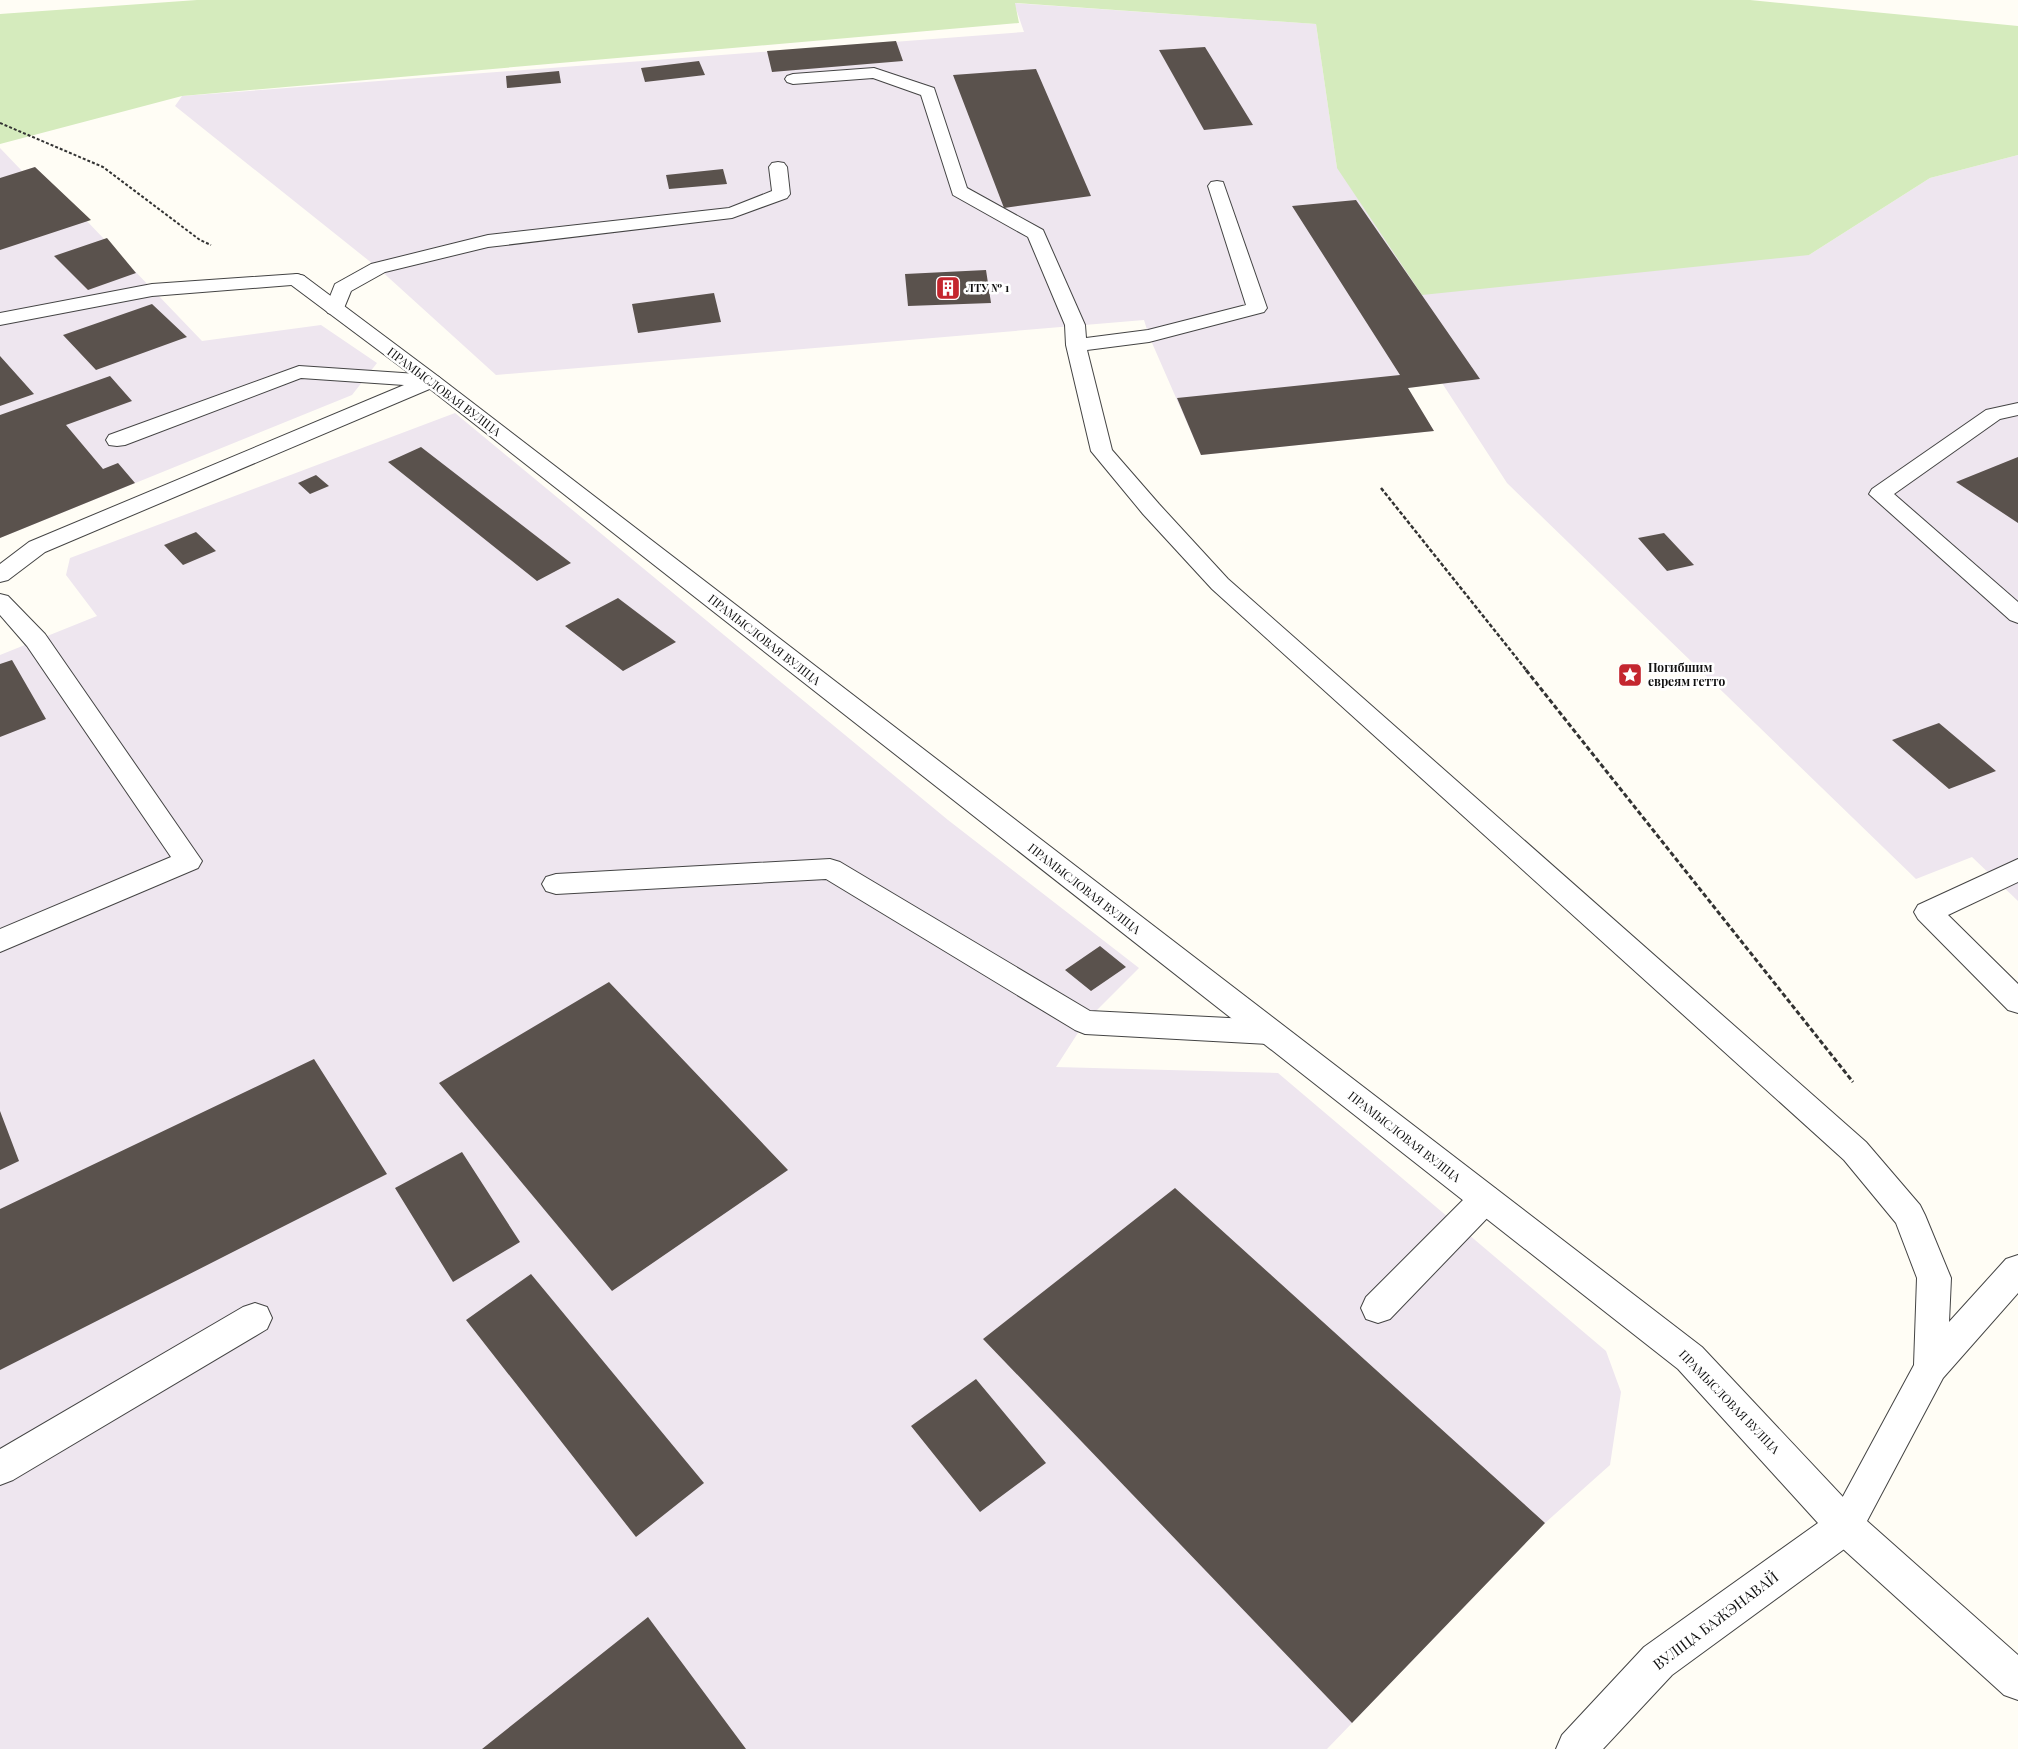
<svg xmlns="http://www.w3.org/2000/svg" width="2018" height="1749" font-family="'Playfair Display',serif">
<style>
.industrial{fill:#eee6ef}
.green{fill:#d5ebbd}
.building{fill:#5a524d}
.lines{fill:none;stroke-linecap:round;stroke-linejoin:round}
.lane-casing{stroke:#444;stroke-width:2}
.street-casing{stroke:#444;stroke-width:2}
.path-far2{stroke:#333;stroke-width:2;stroke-dasharray:3 2;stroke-linecap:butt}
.path-far1{stroke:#333;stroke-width:2.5;stroke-dasharray:4 2;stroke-linecap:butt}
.path{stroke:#333;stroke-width:3;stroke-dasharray:5 2.5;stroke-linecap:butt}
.lane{fill:#fff;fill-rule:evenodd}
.street{fill:#fff;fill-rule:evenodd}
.labels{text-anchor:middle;stroke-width:5;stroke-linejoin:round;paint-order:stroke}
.far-poi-label{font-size:11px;font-weight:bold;fill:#111;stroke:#fff;text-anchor:start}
.street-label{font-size:12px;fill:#111;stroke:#fff}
.poi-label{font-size:12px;font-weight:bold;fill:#111;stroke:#fff;text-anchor:start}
.near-street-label{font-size:15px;fill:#111;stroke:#fff}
</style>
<rect width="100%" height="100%" fill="#fffdf5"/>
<!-- industrial -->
<path class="industrial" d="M 1014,3 L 1316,24 L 1337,168 L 1809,255 L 1930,178 L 2018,155 L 2018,901 L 1972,857 L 1916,879 L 1507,483 L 1442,383 L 1408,388 L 1434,431 L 1201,455 L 1149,336 L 1144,320 L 496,375 L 378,268 L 175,106 L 182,96 L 1024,32 Z
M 0,148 L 22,171 L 35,167 L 202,341 L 321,325 L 377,363 L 352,395 L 0,538 Z
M 455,413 L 948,820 L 1139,968 L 1085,1022 L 1056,1067 L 1278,1073 L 1606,1351 L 1621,1392 L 1610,1465 L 1545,1523 L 1327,1749 L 0,1749 L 0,655 L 97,616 L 66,575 L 70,558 Z"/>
<!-- green -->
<path class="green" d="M 197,0 L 1750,0 L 2018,26 L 2018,155 L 1930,178 L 1809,255 L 1422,295 L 1337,168 L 1316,24 L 1015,3 L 1019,23 L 182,96 L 0,144 L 0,14 Z"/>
<!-- building -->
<path class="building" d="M 896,41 L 903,61 L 772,72 L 767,51 Z
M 1205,47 L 1253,125 L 1204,130 L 1159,50 Z
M 699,61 L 705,75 L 645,82 L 641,68 Z
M 1036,69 L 1091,196 L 1004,208 L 953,75 Z
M 559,71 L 561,83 L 507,88 L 506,76 Z
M 35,167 L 91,220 L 0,250 L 0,178 Z
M 723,169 L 727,184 L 669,189 L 666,175 Z
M 1356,200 L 1480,379 L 1408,388 L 1434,431 L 1201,455 L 1177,398 L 1400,375 L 1292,206 Z
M 107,238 L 136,273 L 88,290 L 54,256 Z
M 986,270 L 991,303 L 908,306 L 905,274 Z
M 714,293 L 721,322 L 638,333 L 632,304 Z
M 152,304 L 187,337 L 96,370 L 63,335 Z
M 0,356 L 34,394 L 0,406 Z
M 110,376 L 132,401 L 66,425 L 103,469 L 118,463 L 135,483 L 0,538 L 0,415 Z
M 421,447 L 571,563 L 537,581 L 388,462 Z
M 2018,457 L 2018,523 L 1956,482 Z
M 316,475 L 329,486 L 310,494 L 298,483 Z
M 196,532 L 216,551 L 183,565 L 164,545 Z
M 1664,533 L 1694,565 L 1667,571 L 1638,538 Z
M 618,598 L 676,642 L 623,671 L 565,626 Z
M 12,660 L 46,719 L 0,737 L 0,664 Z
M 1939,723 L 1996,771 L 1949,789 L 1892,740 Z
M 1100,946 L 1126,967 L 1091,991 L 1065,970 Z
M 609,982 L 788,1170 L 612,1291 L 439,1083 Z
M 314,1059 L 387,1174 L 0,1370 L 0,1209 Z
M 0,1111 L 19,1161 L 0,1170 Z
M 462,1152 L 520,1242 L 453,1282 L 395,1188 Z
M 1175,1188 L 1545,1523 L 1352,1723 L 983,1339 Z
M 531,1274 L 704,1483 L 636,1537 L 466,1320 Z
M 976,1379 L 1046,1463 L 980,1512 L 911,1426 Z
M 648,1617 L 746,1749 L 482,1749 Z"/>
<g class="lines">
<defs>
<path id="lane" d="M 874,68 L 934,88 L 967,188 L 1043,230 L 1085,325 L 1086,338 L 1148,330 L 1246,305 L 1208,186 L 1211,182 L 1217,181 L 1223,182 L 1267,308 L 1264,312 L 1149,342 L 1087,350 L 1112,450 L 1159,504 L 1228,579 L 1866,1142 L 1920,1205 L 1925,1215 L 1951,1278 L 1949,1322 L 2006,1259 L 2018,1255 L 2018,1293 L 1943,1378 L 1867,1521 L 2018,1655 L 2018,1700 L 2004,1695 L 1832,1539 L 1827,1526 L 1914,1365 L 1917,1278 L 1896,1223 L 1844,1160 L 1212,589 L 1143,514 L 1091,451 L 1066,345 L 1065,325 L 1028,237 L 953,195 L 921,95 L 873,78 L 793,84 L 787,82 L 785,79 L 787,76 L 793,74 Z
M 778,162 L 784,163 L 787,167 L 790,194 L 787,198 L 732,218 L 488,247 L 385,272 L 351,291 L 342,313 L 335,315 L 328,313 L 325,309 L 335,284 L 371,264 L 488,235 L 729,208 L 772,191 L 769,167 L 772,163 Z
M 297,274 L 304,276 L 307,280 L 304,284 L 152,296 L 0,325 L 0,313 L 152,284 Z
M 299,366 L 432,375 L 439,377 L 442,381 L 439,385 L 45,552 L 8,580 L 0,582 L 0,564 L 29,542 L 404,385 L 301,378 L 125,445 L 117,446 L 109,445 L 106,440 L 109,435 Z
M 2018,403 L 2018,415 L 2000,419 L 1894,494 L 2018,602 L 2018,623 L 2010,620 L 1869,494 L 1872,489 L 1986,410 Z
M 0,594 L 8,596 L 45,634 L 202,861 L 198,868 L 0,952 L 0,929 L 171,857 L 27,646 L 0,615 Z
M 830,859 L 840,862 L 1090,1011 L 1268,1020 L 1278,1024 L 1283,1032 L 1278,1040 L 1268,1044 L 1085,1034 L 1075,1030 L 826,879 L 556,894 L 546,891 L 542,884 L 546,877 L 556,874 Z
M 2018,859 L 2018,882 L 1948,915 L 2018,984 L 2018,1013 L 2008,1010 L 1918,919 L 1914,912 L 1918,905 Z
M 1485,1185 L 1496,1189 L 1501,1199 L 1496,1209 L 1390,1319 L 1378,1323 L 1366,1319 L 1361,1308 L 1366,1297 L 1474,1189 Z
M 255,1303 L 267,1307 L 272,1318 L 267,1329 L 13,1480 L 0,1485 L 0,1449 L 243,1307 Z"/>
<path id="street" d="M 297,274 L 304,276 L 439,377 L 1702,1347 L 1858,1513 L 1863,1526 L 1858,1539 L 1672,1675 L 1603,1749 L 1556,1749 L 1562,1735 L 1644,1647 L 1818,1523 L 1678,1369 L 425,385 L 290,284 L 287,280 L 290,276 Z"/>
</defs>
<!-- lane casing -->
<use href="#lane" class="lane-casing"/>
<!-- street casing -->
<use href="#street" class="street-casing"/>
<!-- path-far2 -->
<path class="path-far2" d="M 0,123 L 103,167 L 200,240 L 211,245"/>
<!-- path-far1 -->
<path class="path-far1" d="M 1381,488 L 1527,671"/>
<!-- path -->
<path class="path" d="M 1526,670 L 1853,1082"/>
<!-- lane -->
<use href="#lane" class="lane"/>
<!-- street -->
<use href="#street" class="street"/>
</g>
<!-- icons -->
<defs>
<symbol id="building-square" viewBox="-11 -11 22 22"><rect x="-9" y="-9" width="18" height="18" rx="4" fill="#c4262e" stroke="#fff"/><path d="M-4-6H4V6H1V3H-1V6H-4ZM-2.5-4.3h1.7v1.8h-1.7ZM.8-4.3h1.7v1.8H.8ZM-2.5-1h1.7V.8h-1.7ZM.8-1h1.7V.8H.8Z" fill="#fff"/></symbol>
<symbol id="sight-square" viewBox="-11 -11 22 22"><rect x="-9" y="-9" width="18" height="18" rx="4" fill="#c4262e" stroke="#fff"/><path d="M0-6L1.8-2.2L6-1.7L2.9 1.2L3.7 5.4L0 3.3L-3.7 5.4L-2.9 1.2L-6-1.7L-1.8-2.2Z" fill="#fff"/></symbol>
</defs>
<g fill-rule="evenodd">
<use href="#building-square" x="934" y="274" width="28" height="28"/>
<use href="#sight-square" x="1616" y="661" width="28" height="28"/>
</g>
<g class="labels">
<!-- far-poi labels -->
<g class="far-poi-label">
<text x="966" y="292">ЛТУ № 1</text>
</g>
<!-- street labels -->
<g class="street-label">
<text transform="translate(444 392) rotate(37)" y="4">ПРАМЫСЛОВАЯ ВУЛІЦА</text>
<text transform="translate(764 640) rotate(38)" y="4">ПРАМЫСЛОВАЯ ВУЛІЦА</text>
<text transform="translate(1084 889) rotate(38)" y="4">ПРАМЫСЛОВАЯ ВУЛІЦА</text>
<text transform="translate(1404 1137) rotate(38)" y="4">ПРАМЫСЛОВАЯ ВУЛІЦА</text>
<text transform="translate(1729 1402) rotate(46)" y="4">ПРАМЫСЛОВАЯ ВУЛІЦА</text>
</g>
<!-- poi labels -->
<g class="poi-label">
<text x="1648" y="672">Погибшим<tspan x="1648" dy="14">евреям гетто</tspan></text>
</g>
<!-- near-street labels -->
<g class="near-street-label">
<text transform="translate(1716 1621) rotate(-37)" y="5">ВУЛІЦА БАЖЭНАВАЙ</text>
</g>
</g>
</svg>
